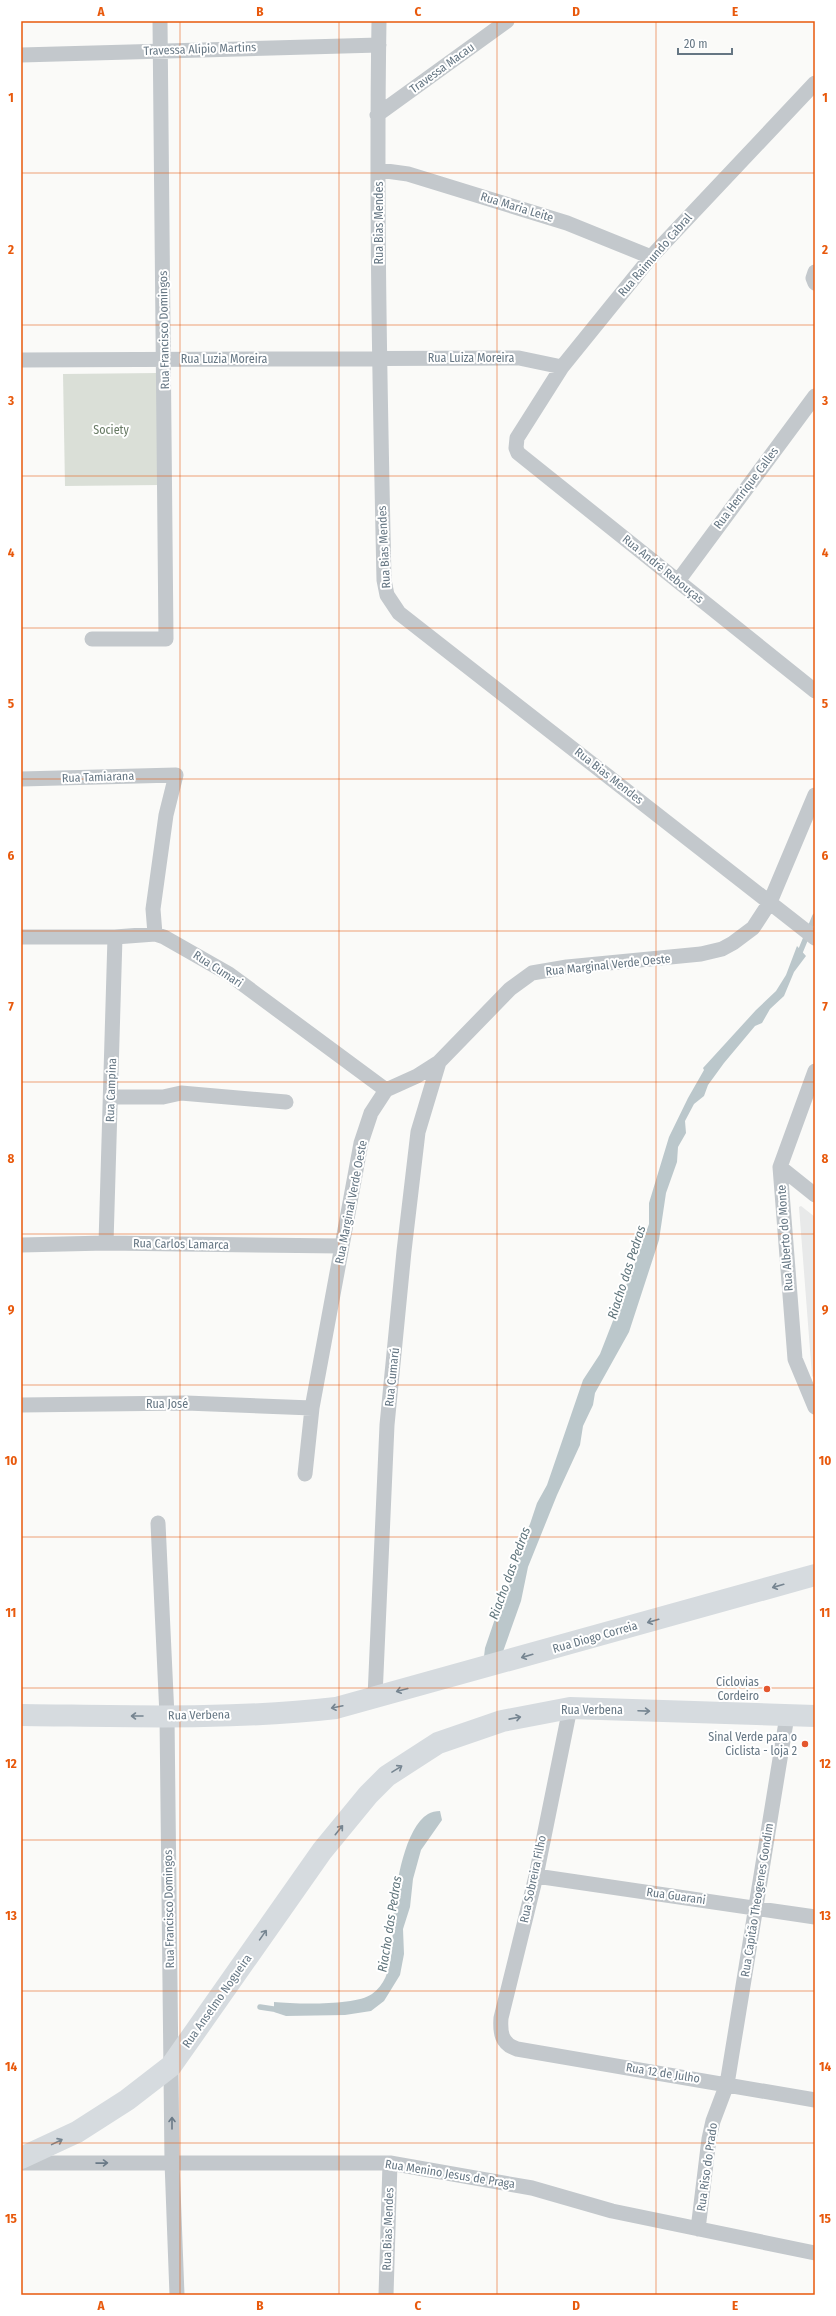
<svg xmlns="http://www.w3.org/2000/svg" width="836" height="2316" font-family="'Fira Sans Condensed',sans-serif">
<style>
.built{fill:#e8e9e9}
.green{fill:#dadfd7}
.water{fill:#bbc7cb}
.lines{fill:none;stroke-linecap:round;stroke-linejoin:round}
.stream{stroke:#bbc7cb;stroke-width:5.5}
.minor{stroke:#c3c8cc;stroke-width:15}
.primary{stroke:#d6dbdf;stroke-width:22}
.oneway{stroke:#768591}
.oneway2{stroke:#6a7a87}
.grid{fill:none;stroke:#e8590c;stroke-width:1;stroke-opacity:0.55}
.poi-dot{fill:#e4572e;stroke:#fff;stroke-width:1.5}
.labels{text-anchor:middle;stroke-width:4;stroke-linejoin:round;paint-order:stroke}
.street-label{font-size:12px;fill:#657683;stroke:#fff}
.park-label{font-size:12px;fill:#687a64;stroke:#fff}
.poi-label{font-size:12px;fill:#657683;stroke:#fff;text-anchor:end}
.water-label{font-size:13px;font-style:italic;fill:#60757c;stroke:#fff}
.neatline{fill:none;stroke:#e8590c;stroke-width:1.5}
.grid-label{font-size:13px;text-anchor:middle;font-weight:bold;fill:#e8590c}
</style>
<rect width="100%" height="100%" fill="#fafaf8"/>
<!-- built -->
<path class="built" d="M 801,1206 L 815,1217 L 815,1379 L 812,1376 L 799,1207 Z"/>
<!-- green -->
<path class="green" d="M 157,373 L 160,485 L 65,486 L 63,374 Z"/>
<!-- water -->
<path class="water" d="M 797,946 L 806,956 L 794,972 L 784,996 L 770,1009 L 762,1023 L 755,1026 L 724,1063 L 708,1085 L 704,1096 L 694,1104 L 685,1121 L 686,1133 L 678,1147 L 677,1162 L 666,1193 L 659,1240 L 629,1332 L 595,1393 L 593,1405 L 583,1426 L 580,1445 L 557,1495 L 528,1567 L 521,1601 L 500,1660 L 483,1665 L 485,1648 L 499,1607 L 508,1589 L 519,1547 L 530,1524 L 537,1503 L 547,1485 L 583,1380 L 600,1354 L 616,1313 L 617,1300 L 629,1280 L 649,1224 L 649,1203 L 669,1137 L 688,1098 L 704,1070 L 703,1068 L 756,1010 L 776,991 L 786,975 Z
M 440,1811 L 442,1820 L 421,1850 L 413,1879 L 410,1907 L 403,1929 L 404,1954 L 400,1975 L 384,2001 L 371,2011 L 345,2015 L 286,2016 L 274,2012 L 274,2002 C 296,2004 355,2006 372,1994 C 397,1977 391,1935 394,1909 C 396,1884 405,1828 428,1814 C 431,1812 436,1811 440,1811 Z"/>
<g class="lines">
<!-- stream -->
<path class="stream" d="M 798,957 L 815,916
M 260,2007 L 280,2010"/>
<!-- minor -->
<path class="minor" d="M 379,21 C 376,207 380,394 384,580 L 387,595 L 399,613 L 815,938
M 21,55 L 379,45
M 815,83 L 651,257 L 562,367 L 517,438 L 516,448 L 518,453 L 815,691
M 377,115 L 507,21
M 379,170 L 408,174 L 567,223 L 651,257
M 815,272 L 813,278 L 815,283
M 21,360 L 519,358 L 562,367
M 678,581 L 815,396
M 92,639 L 166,639 L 160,21
M 21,779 L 176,775 L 166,815 L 153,909 L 155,934
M 21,937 L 115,937 L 155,934 L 164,937 L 229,974 L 386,1090
M 815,1071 L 780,1167 L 795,1359 L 815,1407
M 111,1097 L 163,1097 L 181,1093 L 286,1102
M 780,1167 L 815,1195
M 106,1243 L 115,937
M 21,1245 L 106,1243 L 341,1246
M 21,1405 L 186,1403 L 312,1408
M 305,1474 L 312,1408 L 361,1143 L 371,1113 L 386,1090 L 417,1076 L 439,1062 L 510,989 L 532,973 L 567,967 L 701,954 L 722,949 L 733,943 L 753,928 L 770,902 L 815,795
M 158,1523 L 167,1716 L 172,2162 L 177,2295
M 375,1697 L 387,1425 L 404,1251 L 418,1132 L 439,1062
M 570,1708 L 536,1876 L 501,2018 C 500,2032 501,2044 517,2049 L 815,2100
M 536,1876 L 815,1917
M 21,2163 L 390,2163 L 532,2188 L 612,2211 L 815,2253
M 698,2229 L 709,2139 L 713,2121 L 727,2084 L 787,1716
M 386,2295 L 390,2163"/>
<!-- primary -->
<path class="primary" d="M 21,1715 C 126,1716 232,1720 336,1708 L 815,1575
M 21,2158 L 77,2132 L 127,2100 L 171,2066 L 322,1851 L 368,1795 L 387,1776 L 438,1743 L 502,1721 L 570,1708 L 815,1716"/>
</g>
<!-- one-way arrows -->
<defs><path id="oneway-shaft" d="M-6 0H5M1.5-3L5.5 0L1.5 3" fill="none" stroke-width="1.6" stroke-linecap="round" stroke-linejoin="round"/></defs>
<g class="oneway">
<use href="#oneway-shaft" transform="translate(778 1586) rotate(164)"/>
<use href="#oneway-shaft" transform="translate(653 1621) rotate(164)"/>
<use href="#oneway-shaft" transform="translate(527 1656) rotate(164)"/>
<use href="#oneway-shaft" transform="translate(402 1690) rotate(165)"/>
<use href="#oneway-shaft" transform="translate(337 1707) rotate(168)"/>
<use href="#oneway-shaft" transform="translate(644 1711) rotate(2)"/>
<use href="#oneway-shaft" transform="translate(137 1716) rotate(-180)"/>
<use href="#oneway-shaft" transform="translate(515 1718) rotate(-11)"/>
<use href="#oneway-shaft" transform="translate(397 1769) rotate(-32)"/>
<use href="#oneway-shaft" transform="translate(339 1830) rotate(-51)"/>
<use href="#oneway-shaft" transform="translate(263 1935) rotate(-55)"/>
<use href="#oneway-shaft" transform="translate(57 2142) rotate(-26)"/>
</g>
<g class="oneway2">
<use href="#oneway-shaft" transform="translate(172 2123) rotate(-90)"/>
<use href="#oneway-shaft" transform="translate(102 2163) rotate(-1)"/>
</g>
<!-- grid -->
<path class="grid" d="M 180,21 L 180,2295M 339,21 L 339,2295M 497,21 L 497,2295M 656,21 L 656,2295M 21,173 L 815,173M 21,325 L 815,325M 21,476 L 815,476M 21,628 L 815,628M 21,779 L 815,779M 21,931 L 815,931M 21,1082 L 815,1082M 21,1234 L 815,1234M 21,1385 L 815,1385M 21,1537 L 815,1537M 21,1688 L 815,1688M 21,1840 L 815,1840M 21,1991 L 815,1991M 21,2143 L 815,2143"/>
<!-- markers -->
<g class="poi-dot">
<circle cx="767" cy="1689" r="4"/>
<circle cx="805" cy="1744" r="4"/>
</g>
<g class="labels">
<!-- street labels -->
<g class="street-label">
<text transform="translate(200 49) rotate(-2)" y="4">Travessa Alípio Martins</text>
<text transform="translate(442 68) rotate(-36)" y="4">Travessa Macau</text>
<text transform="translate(517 207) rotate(17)" y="4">Rua Maria Leite</text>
<text transform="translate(379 223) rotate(-90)" y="4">Rua Bias Mendes</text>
<text transform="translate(655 255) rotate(-49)" y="4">Rua Raimundo Cabral</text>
<text transform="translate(164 330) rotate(-91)" y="4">Rua Francisco Domingos</text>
<text x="471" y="362">Rua Luiza Moreira</text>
<text x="224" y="363">Rua Luzia Moreira</text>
<text transform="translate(746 488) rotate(-53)" y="4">Rua Henrique Calles</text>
<text transform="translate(384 547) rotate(-93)" y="4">Rua Bias Mendes</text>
<text transform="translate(663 569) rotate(39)" y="4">Rua André Rebouças</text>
<text transform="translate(609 776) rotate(38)" y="4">Rua Bias Mendes</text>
<text transform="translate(98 777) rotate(-2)" y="4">Rua Tamiarana</text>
<text transform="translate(608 965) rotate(-6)" y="4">Rua Marginal Verde Oeste</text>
<text transform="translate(218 969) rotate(33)" y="4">Rua Cumari</text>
<text transform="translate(111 1090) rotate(-88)" y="4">Rua Campina</text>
<text transform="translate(351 1202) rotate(-79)" y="4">Rua Marginal Verde Oeste</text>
<text transform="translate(785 1238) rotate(-94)" y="4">Rua Alberto do Monte</text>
<text transform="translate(181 1244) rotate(1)" y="4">Rua Carlos Lamarca</text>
<text transform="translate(392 1377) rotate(-84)" y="4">Rua Cumarú</text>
<text x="167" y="1408">Rua José</text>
<text transform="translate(595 1637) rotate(-16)" y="4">Rua Diogo Correia</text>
<text x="592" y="1714">Rua Verbena</text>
<text transform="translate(199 1715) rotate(-1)" y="4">Rua Verbena</text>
<text transform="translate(533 1879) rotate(-78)" y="4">Rua Sobreira Filho</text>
<text transform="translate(676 1896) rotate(8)" y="4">Rua Guarani</text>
<text transform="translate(757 1900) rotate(-81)" y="4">Rua Capitão Theogenes Gondim</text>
<text transform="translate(169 1909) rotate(-91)" y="4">Rua Francisco Domingos</text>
<text transform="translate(217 2001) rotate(-55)" y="4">Rua Anselmo Nogueira</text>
<text transform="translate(663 2073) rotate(9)" y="4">Rua 12 de Julho</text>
<text transform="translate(707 2167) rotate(-82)" y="4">Rua Riso do Prado</text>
<text transform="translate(450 2174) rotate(9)" y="4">Rua Menino Jesus de Praga</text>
<text transform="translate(388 2229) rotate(-88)" y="4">Rua Bias Mendes</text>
</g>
<!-- park labels -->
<g class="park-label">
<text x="111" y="434">Society</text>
</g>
<!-- poi labels -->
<g class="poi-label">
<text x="759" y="1686">Ciclovias<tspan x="759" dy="14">Cordeiro</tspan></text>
<text x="797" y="1741">Sinal Verde para o<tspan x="797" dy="14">Ciclista - loja 2</tspan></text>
</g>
<!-- water labels -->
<g class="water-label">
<text transform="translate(626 1272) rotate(-72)" y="5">Riacho das Pedras</text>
<text transform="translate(509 1573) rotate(-70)" y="5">Riacho das Pedras</text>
<text transform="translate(389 1924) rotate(-81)" y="5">Riacho das Pedras</text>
</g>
</g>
<!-- border -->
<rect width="836" height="2316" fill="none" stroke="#ffffff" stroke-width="44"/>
<!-- scale -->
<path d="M678 48v6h54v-6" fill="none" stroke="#657683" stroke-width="2"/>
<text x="684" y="48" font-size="12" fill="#657683" stroke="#ffffff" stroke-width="3" paint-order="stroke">20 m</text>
<rect x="22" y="22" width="792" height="2272" class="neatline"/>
<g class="grid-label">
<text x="101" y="16">A</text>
<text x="260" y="16">B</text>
<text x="418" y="16">C</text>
<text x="576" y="16">D</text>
<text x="735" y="16">E</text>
<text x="11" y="102">1</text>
<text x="825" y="102">1</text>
<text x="11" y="254">2</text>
<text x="825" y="254">2</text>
<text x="11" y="405">3</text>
<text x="825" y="405">3</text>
<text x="11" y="557">4</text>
<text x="825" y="557">4</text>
<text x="11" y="708">5</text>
<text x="825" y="708">5</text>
<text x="11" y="860">6</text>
<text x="825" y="860">6</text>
<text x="11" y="1011">7</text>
<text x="825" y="1011">7</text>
<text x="11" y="1163">8</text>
<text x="825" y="1163">8</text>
<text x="11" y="1314">9</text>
<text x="825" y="1314">9</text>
<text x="11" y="1465">10</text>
<text x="825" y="1465">10</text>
<text x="11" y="1617">11</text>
<text x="825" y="1617">11</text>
<text x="11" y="1768">12</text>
<text x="825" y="1768">12</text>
<text x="11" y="1920">13</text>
<text x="825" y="1920">13</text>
<text x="11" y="2071">14</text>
<text x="825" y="2071">14</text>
<text x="11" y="2223">15</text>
<text x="825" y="2223">15</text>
<text x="101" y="2310">A</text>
<text x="260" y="2310">B</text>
<text x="418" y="2310">C</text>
<text x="576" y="2310">D</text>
<text x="735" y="2310">E</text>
</g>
</svg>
